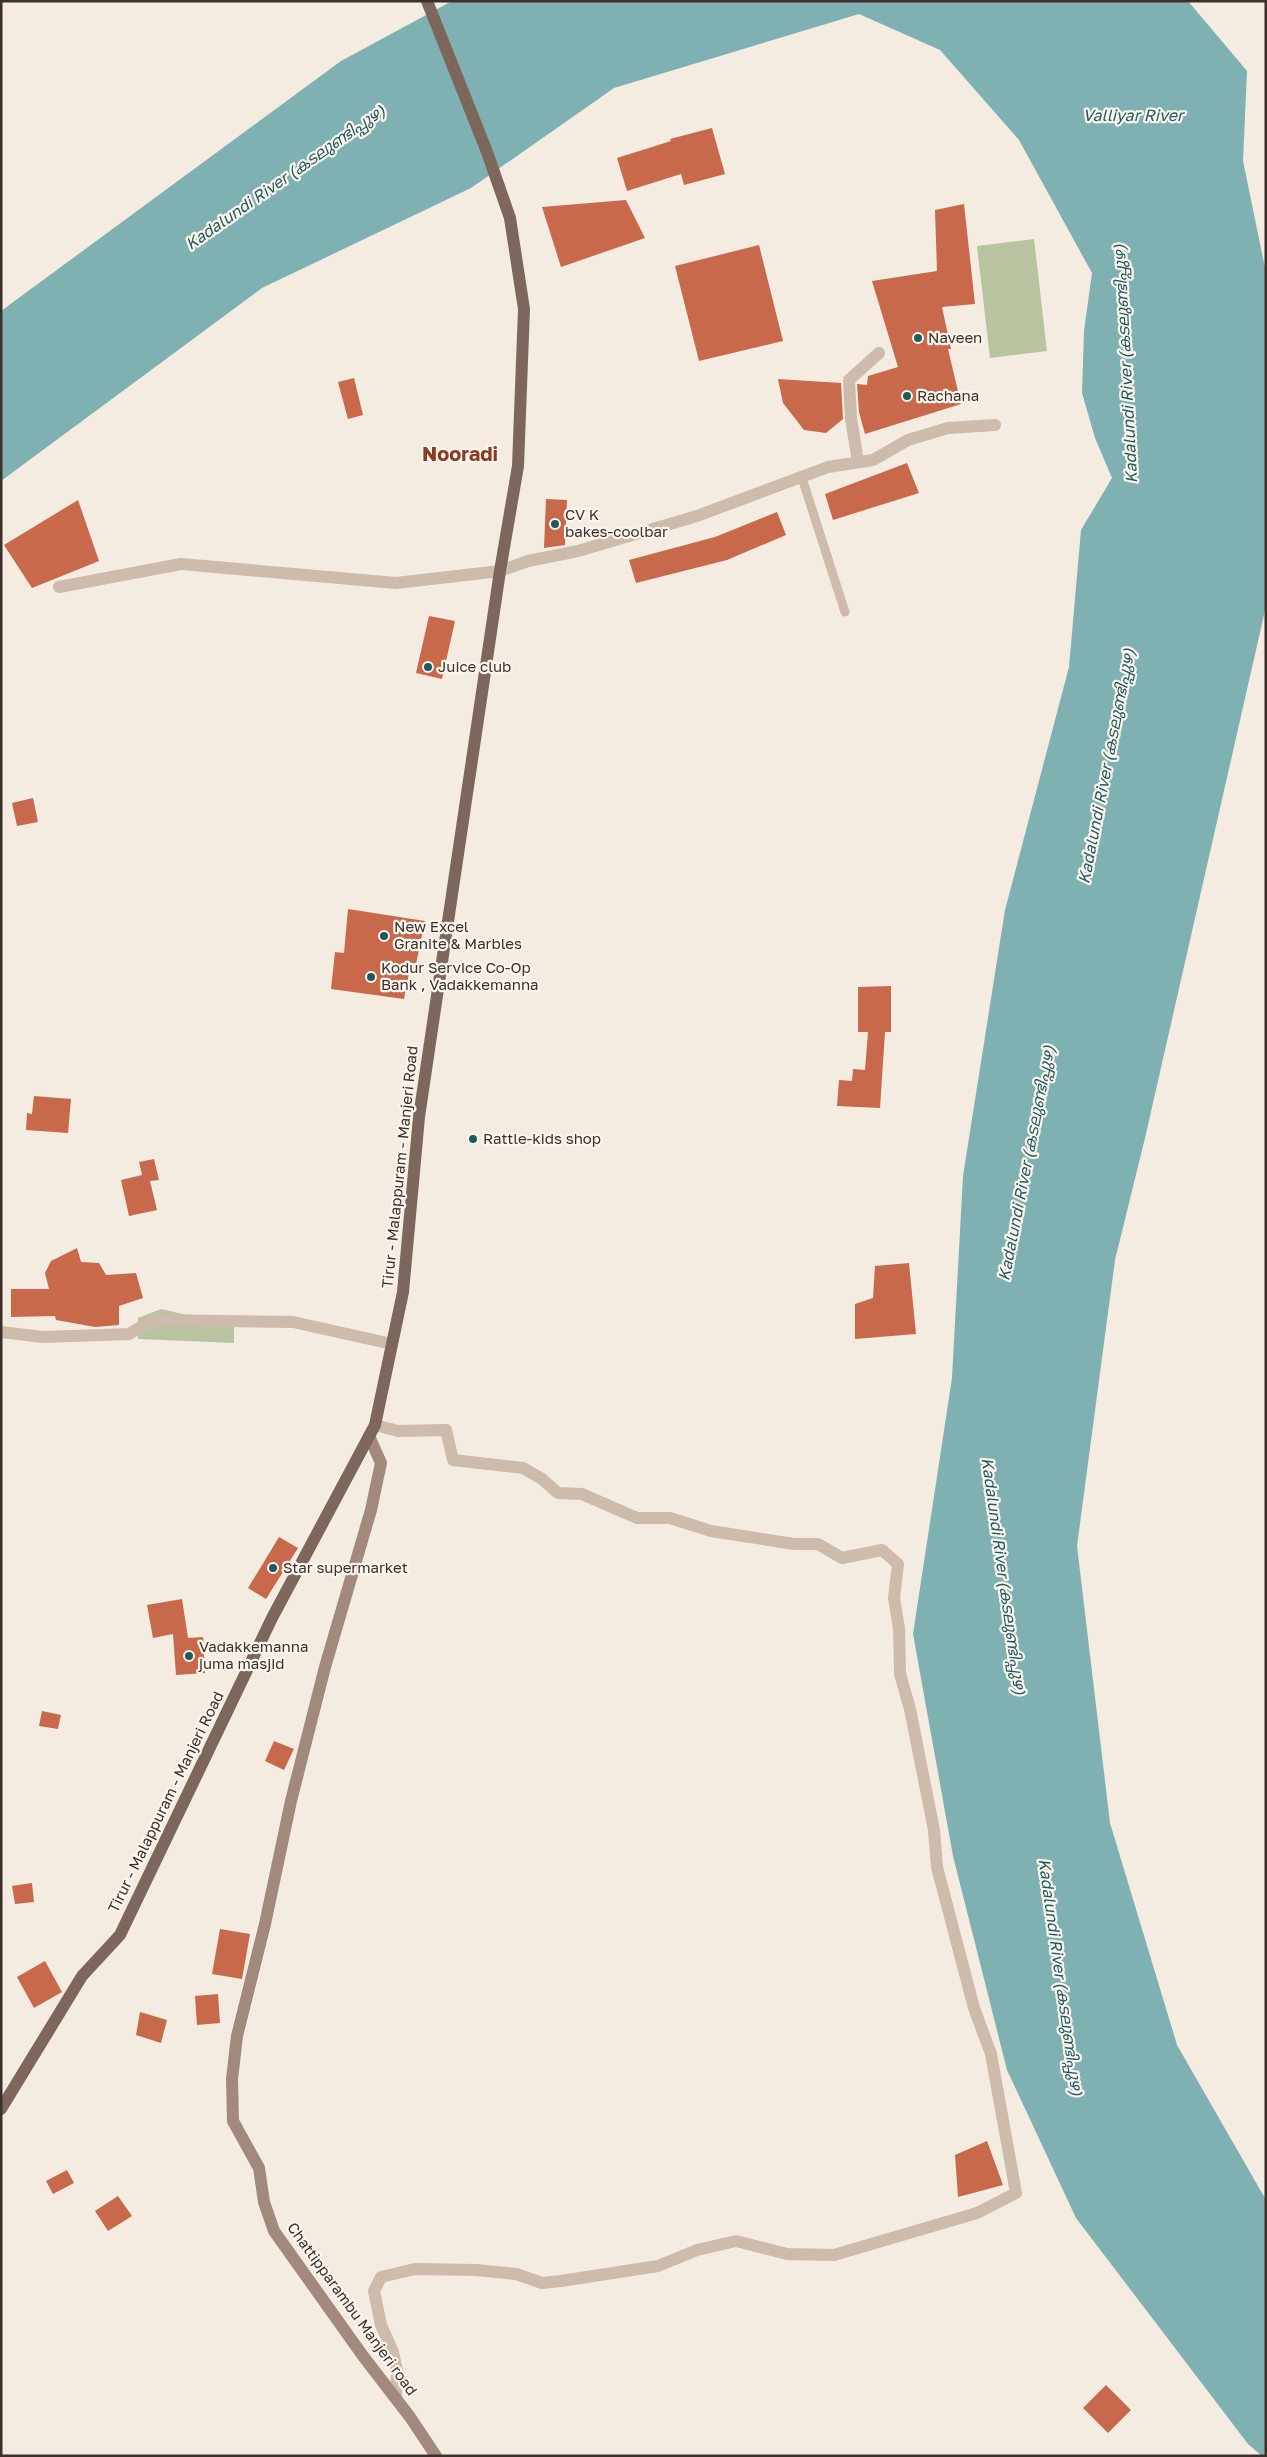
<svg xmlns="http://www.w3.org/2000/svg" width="1267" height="2457" font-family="'Golos Text','Noto Sans Malayalam',sans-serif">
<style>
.green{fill:#b8c4a0}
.water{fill:#7fb0b2}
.building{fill:#c8694b}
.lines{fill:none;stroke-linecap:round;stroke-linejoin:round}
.service{stroke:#cdbbac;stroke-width:9}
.minor{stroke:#cdbbac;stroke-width:12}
.secondary{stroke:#a18a7d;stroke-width:12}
.primary{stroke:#7d675c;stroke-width:12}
.poi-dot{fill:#1f5a5e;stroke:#fbf5ee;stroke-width:2}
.labels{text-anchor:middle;stroke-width:4.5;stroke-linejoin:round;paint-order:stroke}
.poi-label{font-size:15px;fill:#3b302b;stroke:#fbf5ee;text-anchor:start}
.street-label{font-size:15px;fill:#3b302b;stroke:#fbf5ee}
.water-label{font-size:16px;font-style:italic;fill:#1f5a5e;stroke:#fbf5ee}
.district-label{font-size:20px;font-weight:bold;fill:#8c3b22;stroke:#fbf5ee}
</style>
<rect width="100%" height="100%" fill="#f4ebe1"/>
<!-- green -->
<path class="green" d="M 1034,239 L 1047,351 L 990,358 L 977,246 Z
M 161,1309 L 234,1326 L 234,1343 L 138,1339 L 138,1318 Z"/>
<!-- water -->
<path class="water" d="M 452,1 L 1188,1 L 1247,71 L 1243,161 L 1265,268 L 1266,606 L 1145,1138 L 1115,1260 L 1077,1546 L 1110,1823 L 1177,2045 L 1266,2200 L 1266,2456 L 1262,2456 L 1248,2444 L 1076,2218 L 1007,2070 L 953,1856 L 913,1634 L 952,1378 L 963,1176 L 1005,910 L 1069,667 L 1081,530 L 1112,478 L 1095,438 L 1082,393 L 1084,331 L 1092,273 L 1019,140 L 940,50 L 859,14 L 614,88 L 471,188 L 262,288 L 1,481 L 1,311 L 341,61 Z"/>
<!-- building -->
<path class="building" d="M 712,128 L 725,174 L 684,185 L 681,174 L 627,191 L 617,158 L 671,141 L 670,139 Z
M 626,200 L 645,238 L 561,267 L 542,207 Z
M 964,204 L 975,304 L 942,307 L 951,349 L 948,349 L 961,404 L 865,434 L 859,412 L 857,384 L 867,385 L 868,376 L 898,367 L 872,281 L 937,271 L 935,210 Z
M 759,245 L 783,341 L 699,361 L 675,266 Z
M 354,378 L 363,415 L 348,419 L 338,382 Z
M 778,379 L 841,383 L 843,419 L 826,433 L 804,430 L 783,403 Z
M 907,463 L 919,493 L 833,520 L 825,494 Z
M 546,499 L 567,500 L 565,545 L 544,548 Z
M 78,500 L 99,561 L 32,588 L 4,545 Z
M 777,512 L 786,535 L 727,560 L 636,583 L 629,560 L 715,537 Z
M 429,616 L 455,621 L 442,679 L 416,673 Z
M 33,798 L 38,822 L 17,826 L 12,803 Z
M 348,909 L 425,921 L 416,964 L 411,963 L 404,999 L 331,989 L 335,952 L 344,953 Z
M 891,986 L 891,1032 L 885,1032 L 880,1108 L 837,1106 L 839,1080 L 852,1081 L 853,1069 L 865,1070 L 868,1032 L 858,1032 L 858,987 Z
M 34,1096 L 71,1099 L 68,1133 L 26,1130 L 27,1113 L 32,1114 Z
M 154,1159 L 159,1180 L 150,1181 L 157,1210 L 129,1216 L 121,1180 L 142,1175 L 139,1162 Z
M 77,1248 L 81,1262 L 99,1263 L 106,1275 L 136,1273 L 143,1298 L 119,1306 L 119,1325 L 95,1327 L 56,1320 L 55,1316 L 11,1317 L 11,1289 L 49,1289 L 45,1273 L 51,1261 Z
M 909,1263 L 916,1334 L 855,1339 L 855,1304 L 873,1298 L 875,1266 Z
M 279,1537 L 298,1548 L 266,1599 L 248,1588 Z
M 182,1599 L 188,1638 L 203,1637 L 205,1673 L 176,1675 L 173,1634 L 153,1638 L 147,1605 Z
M 42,1711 L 61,1715 L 58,1729 L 39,1726 Z
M 274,1741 L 294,1749 L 284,1770 L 265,1761 Z
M 32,1883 L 34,1902 L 15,1904 L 12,1886 Z
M 220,1929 L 250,1934 L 242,1979 L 212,1974 Z
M 45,1961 L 62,1992 L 34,2008 L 17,1977 Z
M 218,1994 L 220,2023 L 197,2025 L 195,1996 Z
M 140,2012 L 167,2020 L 161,2043 L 136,2035 Z
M 987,2141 L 1003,2185 L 958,2197 L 955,2155 Z
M 67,2170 L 74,2183 L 53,2194 L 46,2181 Z
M 118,2196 L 132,2216 L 108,2231 L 95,2211 Z
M 1106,2385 L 1131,2410 L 1108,2433 L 1083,2408 Z"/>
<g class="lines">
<!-- service -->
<path class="service" d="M 802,478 L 845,612"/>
<!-- minor -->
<path class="minor" d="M 858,462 L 851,418 L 849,380 L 879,353
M 59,587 L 181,564 L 396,583 L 500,571 L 528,561 L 578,551 L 697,516 L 828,467 L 873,460 L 908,440 L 948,428 L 995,425
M 1,1332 L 43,1337 L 129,1334 L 153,1320 L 293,1322 L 392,1344
M 375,1425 L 398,1431 L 446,1430 L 453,1460 L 523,1468 L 542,1479 L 558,1493 L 582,1494 L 637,1518 L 670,1518 L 711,1531 L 794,1544 L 818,1544 L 842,1558 L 882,1550 L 898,1564 L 894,1598 L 899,1628 L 900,1674 L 910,1709 L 934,1830 L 937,1867 L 974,2008 L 991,2054 L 1016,2193 L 977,2213 L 834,2255 L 787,2254 L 736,2241 L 697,2250 L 658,2266 L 561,2281 L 542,2283 L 516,2274 L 476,2270 L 415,2269 L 381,2277 L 374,2291 L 381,2325 L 393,2352 L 397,2371 L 396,2398"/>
<!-- secondary -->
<path class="secondary" d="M 369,1436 L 381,1463 L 371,1510 L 325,1667 L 291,1801 L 265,1924 L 237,2036 L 232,2079 L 233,2121 L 259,2168 L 264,2202 L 274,2231 L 363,2356 L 410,2417 L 436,2456"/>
<!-- primary -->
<path class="primary" d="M 1,2109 L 82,1976 L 120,1935 L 272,1618 L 375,1425 L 403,1292 L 419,1117 L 500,571 L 518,466 L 524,309 L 510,218 L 487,152 L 427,1"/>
</g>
<!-- markers -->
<g class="poi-dot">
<circle cx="918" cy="338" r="5"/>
<circle cx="907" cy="396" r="5"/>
<circle cx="555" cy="524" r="5"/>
<circle cx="428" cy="667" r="5"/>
<circle cx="384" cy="936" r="5"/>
<circle cx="371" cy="977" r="5"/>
<circle cx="473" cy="1139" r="5"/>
<circle cx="273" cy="1568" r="5"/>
<circle cx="189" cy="1656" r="5"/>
</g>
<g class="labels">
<!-- poi labels -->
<g class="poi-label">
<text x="928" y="343">Naveen</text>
<text x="917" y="401">Rachana</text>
<text x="565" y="520">CV K<tspan x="565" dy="17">bakes-coolbar</tspan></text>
<text x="438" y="672">Juice club</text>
<text x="394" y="932">New Excel<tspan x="394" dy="17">Granite &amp; Marbles</tspan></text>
<text x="381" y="973">Kodur Service Co-Op<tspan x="381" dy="17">Bank , Vadakkemanna</tspan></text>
<text x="483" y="1144">Rattle-kids shop</text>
<text x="283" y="1573">Star supermarket</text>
<text x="199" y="1652">Vadakkemanna<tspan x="199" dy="17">juma masjid</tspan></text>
</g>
<!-- street labels -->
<g class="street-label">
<text transform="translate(400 1167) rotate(-84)" y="5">Tirur - Malappuram - Manjeri Road</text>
<text transform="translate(166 1802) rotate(-64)" y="5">Tirur - Malappuram - Manjeri Road</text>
<text transform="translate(352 2309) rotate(54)" y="5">Chattipparambu Manjeri road</text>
</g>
<!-- water labels -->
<g class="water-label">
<text x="1133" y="121">Valliyar River</text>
<text transform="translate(285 177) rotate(-35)" y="6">Kadalundi River (കടലുണ്ടിപ്പുഴ)</text>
<text transform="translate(1125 364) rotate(-93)" y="6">Kadalundi River (കടലുണ്ടിപ്പുഴ)</text>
<text transform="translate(1106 766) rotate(-79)" y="6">Kadalundi River (കടലുണ്ടിപ്പുഴ)</text>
<text transform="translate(1026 1163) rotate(-79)" y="6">Kadalundi River (കടലുണ്ടിപ്പുഴ)</text>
<text transform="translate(1004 1576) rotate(82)" y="6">Kadalundi River (കടലുണ്ടിപ്പുഴ)</text>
<text transform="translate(1061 1977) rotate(82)" y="6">Kadalundi River (കടലുണ്ടിപ്പുഴ)</text>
</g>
<!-- district labels -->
<g class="district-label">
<text x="460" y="461">Nooradi</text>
</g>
</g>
<!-- border -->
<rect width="1267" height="2457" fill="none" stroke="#3b302b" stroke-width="5"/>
</svg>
